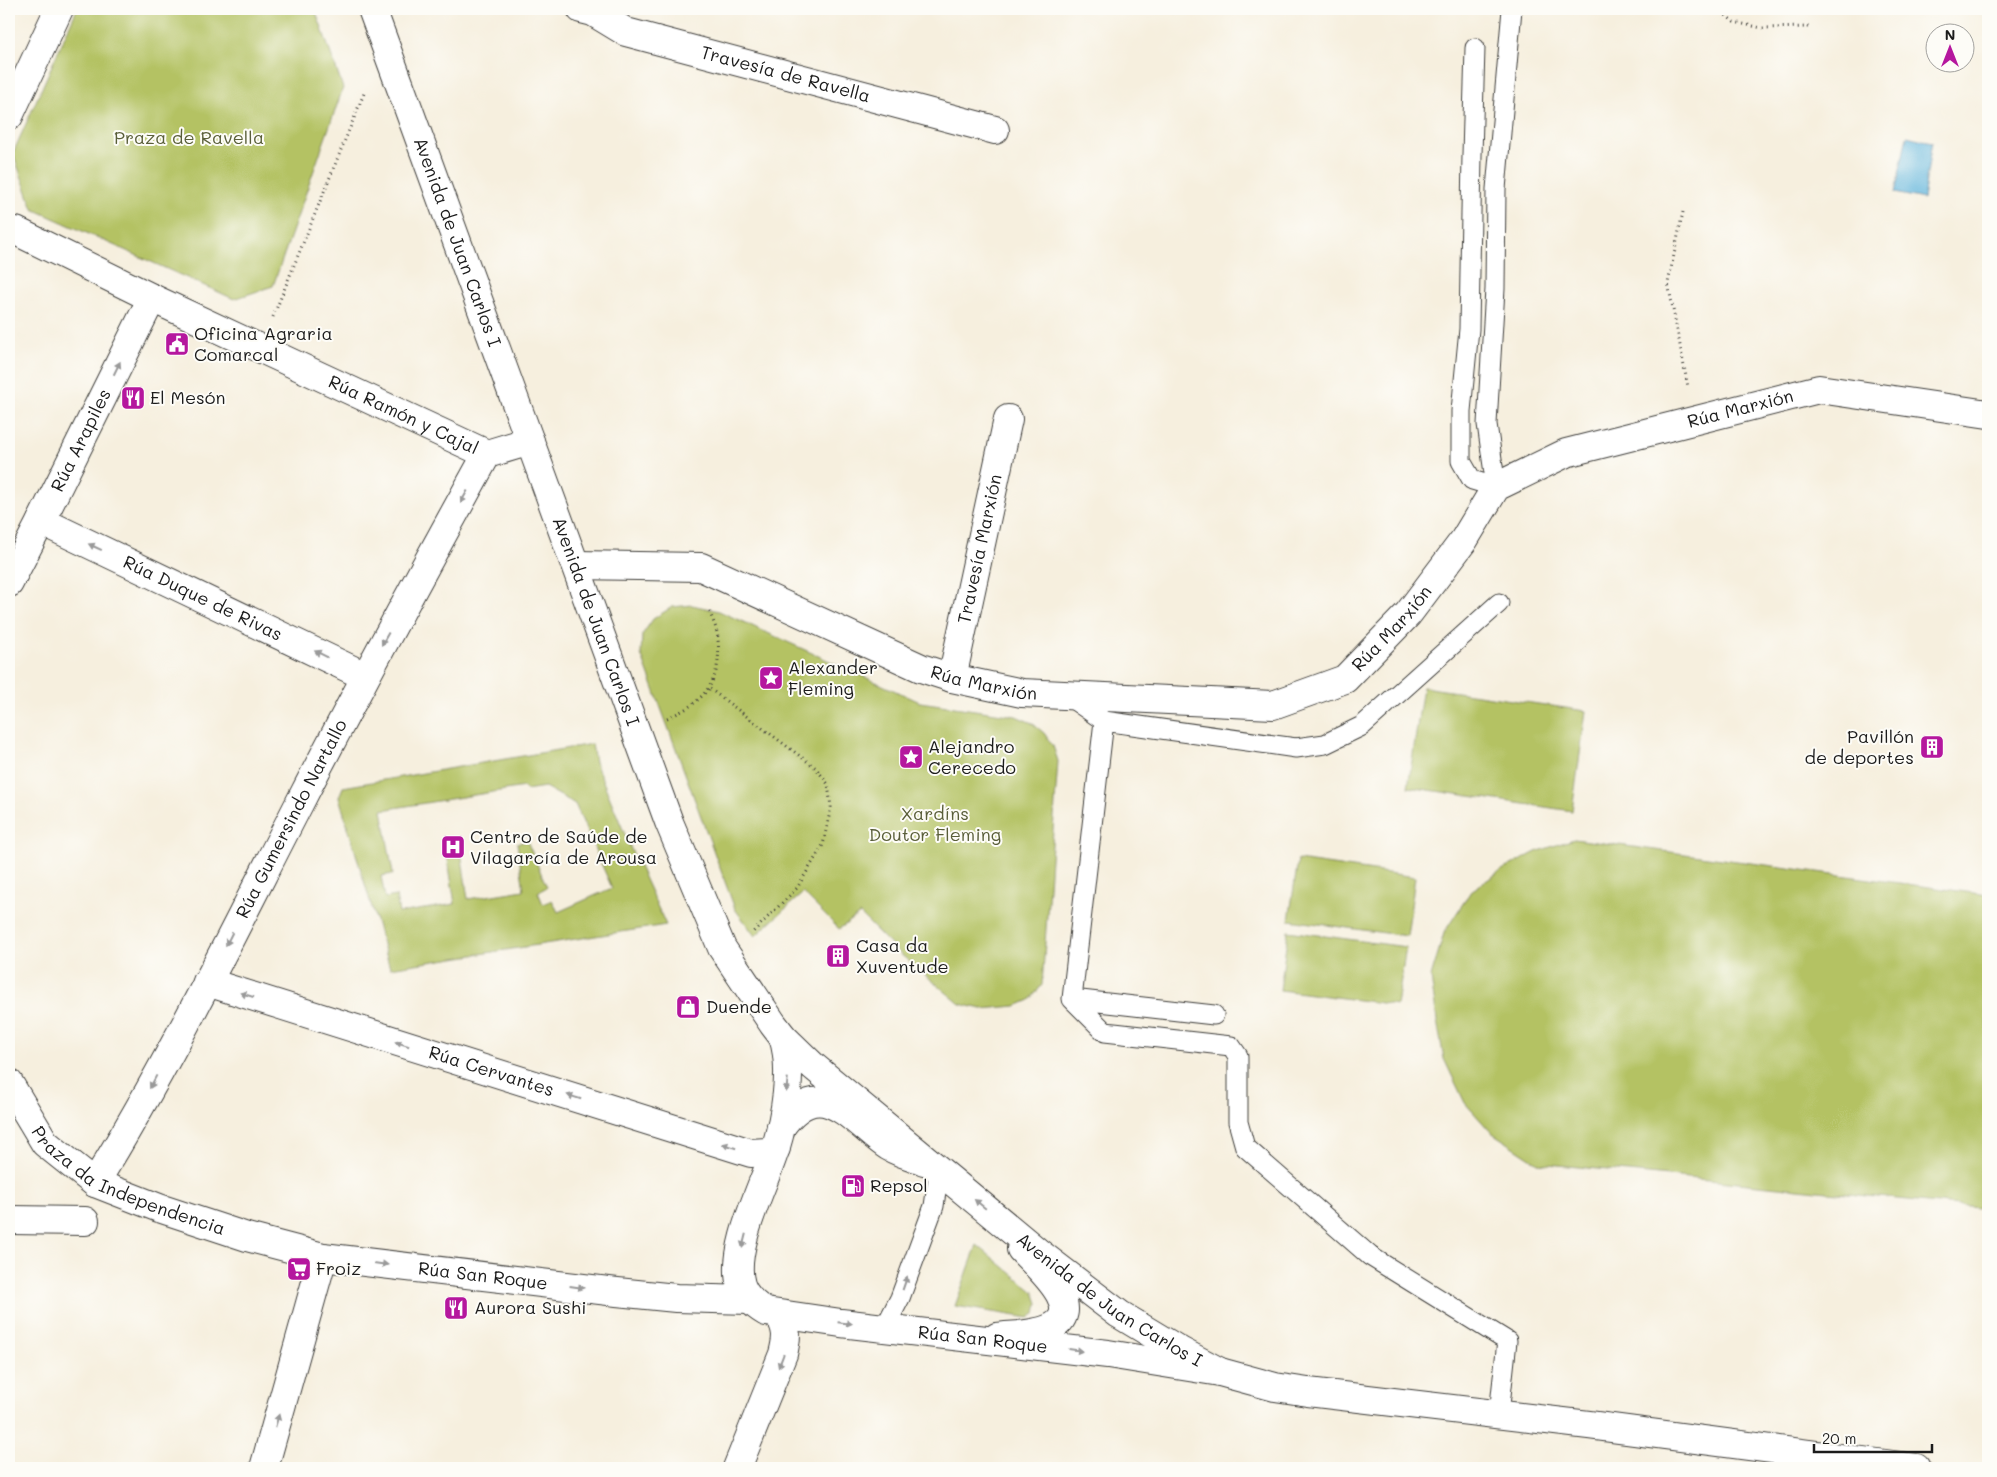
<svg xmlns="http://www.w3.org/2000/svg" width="1997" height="1477" font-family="Mali,sans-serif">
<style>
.green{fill:#b4c264;stroke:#686f40;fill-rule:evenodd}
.water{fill:#5fb4db;stroke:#3e687c}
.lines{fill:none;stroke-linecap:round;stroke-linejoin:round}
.service-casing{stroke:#3d3c39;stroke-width:21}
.pedestrian-casing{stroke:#3d3c39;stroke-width:30}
.minor-casing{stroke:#3d3c39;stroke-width:30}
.primary-casing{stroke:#3d3c39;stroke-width:30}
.path{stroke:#3d3c39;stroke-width:3;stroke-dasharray:1 4;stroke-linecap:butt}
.service{stroke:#fff;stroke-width:19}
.pedestrian{stroke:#fff;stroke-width:28}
.minor{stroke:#fff;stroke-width:28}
.primary{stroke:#fff;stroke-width:28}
.oneway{fill:#999}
.labels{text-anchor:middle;stroke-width:4;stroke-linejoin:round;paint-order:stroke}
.street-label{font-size:18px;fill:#1c1c1c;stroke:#fdfcf7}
.park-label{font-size:18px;fill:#595e39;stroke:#fdfcf7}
.poi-label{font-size:18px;fill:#1c1c1c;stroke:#fdfcf7;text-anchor:start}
</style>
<rect width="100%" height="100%" fill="#fdfcf7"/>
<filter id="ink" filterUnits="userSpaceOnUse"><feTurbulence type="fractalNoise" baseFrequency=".02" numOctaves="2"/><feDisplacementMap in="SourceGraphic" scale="10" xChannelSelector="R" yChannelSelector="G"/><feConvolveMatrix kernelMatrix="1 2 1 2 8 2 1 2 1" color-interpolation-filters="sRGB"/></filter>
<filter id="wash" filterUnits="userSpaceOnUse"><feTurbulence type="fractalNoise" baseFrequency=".0096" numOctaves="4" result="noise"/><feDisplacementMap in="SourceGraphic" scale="20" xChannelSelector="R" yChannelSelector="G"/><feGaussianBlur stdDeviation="1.12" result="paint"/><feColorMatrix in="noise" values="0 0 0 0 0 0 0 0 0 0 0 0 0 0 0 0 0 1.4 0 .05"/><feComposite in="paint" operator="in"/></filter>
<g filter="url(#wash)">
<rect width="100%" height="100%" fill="#f6efde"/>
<!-- green -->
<path class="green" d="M 77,9 L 315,9 L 343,88 L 273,286 L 234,299 L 33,209 L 13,153 Z
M 692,605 L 719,611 L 920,702 L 1016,716 L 1032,723 L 1044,733 L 1053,746 L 1058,761 L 1042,985 L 1030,1000 L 1016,1006 L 982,1009 L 960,1004 L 899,953 L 860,914 L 839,929 L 803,893 L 755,936 L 735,909 L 641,654 L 642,635 L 653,619 L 672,607 Z
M 1423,687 L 1586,711 L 1572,811 L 1408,787 Z
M 592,744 L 595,762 L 631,849 L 666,925 L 390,968 L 339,797 L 343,787 ZM 524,787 L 526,790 L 545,787 L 575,804 L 612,888 L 558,912 L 552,900 L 543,904 L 538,892 L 547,887 L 527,841 L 517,843 L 524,890 L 468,899 L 461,852 L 447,854 L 455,904 L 399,913 L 396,896 L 385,898 L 381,876 L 393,874 L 382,810 Z
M 1574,839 L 1988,895 L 1988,1202 L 1978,1207 L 1538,1163 L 1491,1132 L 1465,1103 L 1444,1059 L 1437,1021 L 1431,977 L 1444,933 L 1471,891 L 1502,870 L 1536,852 Z
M 1298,860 L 1415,877 L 1407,936 L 1289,920 Z
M 1288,931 L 1406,947 L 1397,1005 L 1280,990 Z
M 977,1245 L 1034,1292 L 1038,1303 L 1036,1313 L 1029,1318 L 955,1306 Z"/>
<!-- water -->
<path class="water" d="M 1907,136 L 1932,142 L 1923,199 L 1895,193 Z"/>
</g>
<g filter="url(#ink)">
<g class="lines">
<defs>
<path id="service" d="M 1475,48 L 1472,155 L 1469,329 L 1461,411 L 1461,461 L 1472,480 L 1496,487 L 1487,424 L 1495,289 L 1496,189 L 1512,9
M 1068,696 L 1104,721 L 1072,999 L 1214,1015
M 1104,721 L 1296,748 L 1325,744 L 1362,726 L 1499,603
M 1072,999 L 1105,1032 L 1231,1046 L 1238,1056 L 1238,1122 L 1245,1147 L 1370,1256 L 1507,1341 L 1499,1414
M 885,1327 L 900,1298 L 934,1206 L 939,1171"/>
<g id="pedestrian">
<path d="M 9,116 L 59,9"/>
<path id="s1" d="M 9,230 L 16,231 L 152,298 L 487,454"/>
<path id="s2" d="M 41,521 L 152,298"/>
<path d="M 9,1220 L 85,1221"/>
</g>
<g id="minor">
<path id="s3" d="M 581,9 L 593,12 L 626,32 L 995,130"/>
<path id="s4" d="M 576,565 L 701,567 L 921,668 L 952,678 L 1022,693 L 1273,705 L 1345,679 L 1408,614 L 1464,540 L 1496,487 L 1566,453 L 1819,389 L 1988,414"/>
<path id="s5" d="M 9,583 L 41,521 L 365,676"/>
<path id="s6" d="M 952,678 L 1008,419"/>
<path id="s7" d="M 207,982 L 751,1153 L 767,1152 L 776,1148"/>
<path id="s8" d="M 9,1083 L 45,1143 L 95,1183 L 159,1208 L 247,1237 L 323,1257 L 617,1292 L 676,1298 L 750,1300"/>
<path d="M 781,1127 C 820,1073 848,1117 885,1144 C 895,1152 912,1156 924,1161"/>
<path id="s9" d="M 95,1183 C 171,1060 234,930 300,802 C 360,685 423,570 487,454 L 530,441"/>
<path d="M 997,1337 C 1014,1335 1035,1335 1050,1328 C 1089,1309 1036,1266 1021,1249"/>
<path d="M 264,1468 L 323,1257"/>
<path d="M 737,1468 L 783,1354 C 787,1338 788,1330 779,1315"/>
</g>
<g id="primary">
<path id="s10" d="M 372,9 L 669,822 L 722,948 L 773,1024 L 783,1037 L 813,1066 L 1039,1253 L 1119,1314 L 1182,1352 L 1220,1372"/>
<path id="s11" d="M 783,1037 C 794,1070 785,1117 775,1150 C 764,1185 730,1249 741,1285 C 745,1297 756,1306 766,1312 L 841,1323 L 1108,1354 L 1220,1372 L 1275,1387 L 1308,1392 L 1589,1425 L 1916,1468"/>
</g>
</defs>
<!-- service casing -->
<use href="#service" class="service-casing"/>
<!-- pedestrian casing -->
<use href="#pedestrian" class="pedestrian-casing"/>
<!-- minor casing -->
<use href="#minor" class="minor-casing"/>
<!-- primary casing -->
<use href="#primary" class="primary-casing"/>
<!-- path -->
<path class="path" d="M 1718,9 L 1734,22 L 1762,28 L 1809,27
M 1683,212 L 1668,283 L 1688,387
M 273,317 L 365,91
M 710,689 L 816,768 L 828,784 L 831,807 L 823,845 L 797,888 L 753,932
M 667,718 C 704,703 722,681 718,640 C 718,630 712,619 709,610"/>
<!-- service -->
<use href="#service" class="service"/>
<!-- pedestrian -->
<use href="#pedestrian" class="pedestrian"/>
<!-- minor -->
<use href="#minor" class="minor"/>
<!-- primary -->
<use href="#primary" class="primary"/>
</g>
<!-- one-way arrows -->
<defs><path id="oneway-solid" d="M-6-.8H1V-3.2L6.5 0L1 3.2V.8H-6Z" transform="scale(1.25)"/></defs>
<g class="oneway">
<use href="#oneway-solid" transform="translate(117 368) rotate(-64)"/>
<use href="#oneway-solid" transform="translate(464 497) rotate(119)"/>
<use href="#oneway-solid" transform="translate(95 547) rotate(-155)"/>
<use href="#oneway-solid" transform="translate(385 639) rotate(119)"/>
<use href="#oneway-solid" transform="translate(321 654) rotate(-154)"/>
<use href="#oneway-solid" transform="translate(229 939) rotate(117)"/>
<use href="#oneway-solid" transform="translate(247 995) rotate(-162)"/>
<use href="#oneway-solid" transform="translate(402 1044) rotate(-163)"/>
<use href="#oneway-solid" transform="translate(153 1082) rotate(118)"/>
<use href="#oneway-solid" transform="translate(787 1085) rotate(96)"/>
<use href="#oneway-solid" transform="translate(574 1097) rotate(-163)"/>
<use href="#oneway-solid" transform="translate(729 1146) rotate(-162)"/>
<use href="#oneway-solid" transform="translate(980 1204) rotate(-141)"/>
<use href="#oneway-solid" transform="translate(744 1241) rotate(104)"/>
<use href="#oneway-solid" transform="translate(381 1264) rotate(7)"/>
<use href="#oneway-solid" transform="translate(905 1283) rotate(-71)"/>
<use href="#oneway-solid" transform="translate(577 1287) rotate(7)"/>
<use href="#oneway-solid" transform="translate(845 1323) rotate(6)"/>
<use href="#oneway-solid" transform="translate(1076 1350) rotate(8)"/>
<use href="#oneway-solid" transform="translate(781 1361) rotate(111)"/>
<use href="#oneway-solid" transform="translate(277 1421) rotate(-74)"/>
</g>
</g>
<!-- icons -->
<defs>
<symbol id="civic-square" viewBox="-11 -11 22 22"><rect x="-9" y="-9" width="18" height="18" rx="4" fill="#b5179e" stroke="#fdfcf7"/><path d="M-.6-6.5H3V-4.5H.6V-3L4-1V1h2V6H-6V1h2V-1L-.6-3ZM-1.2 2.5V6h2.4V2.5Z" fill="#fff"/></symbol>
<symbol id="restaurant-square" viewBox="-11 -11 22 22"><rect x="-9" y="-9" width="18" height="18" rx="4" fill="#b5179e" stroke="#fdfcf7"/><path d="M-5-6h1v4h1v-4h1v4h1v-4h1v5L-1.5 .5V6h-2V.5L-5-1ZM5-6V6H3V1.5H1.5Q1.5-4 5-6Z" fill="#fff"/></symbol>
<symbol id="sight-square" viewBox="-11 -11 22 22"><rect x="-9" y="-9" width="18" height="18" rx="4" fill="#b5179e" stroke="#fdfcf7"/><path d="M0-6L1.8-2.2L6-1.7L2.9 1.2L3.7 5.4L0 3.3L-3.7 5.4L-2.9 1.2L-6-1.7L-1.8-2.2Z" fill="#fff"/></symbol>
<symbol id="building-square" viewBox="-11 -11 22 22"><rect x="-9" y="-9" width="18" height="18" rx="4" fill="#b5179e" stroke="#fdfcf7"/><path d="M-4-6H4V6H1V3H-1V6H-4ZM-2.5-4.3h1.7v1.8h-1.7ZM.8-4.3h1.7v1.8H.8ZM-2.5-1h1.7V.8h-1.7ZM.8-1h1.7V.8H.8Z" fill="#fff"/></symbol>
<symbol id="hospital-square" viewBox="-11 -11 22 22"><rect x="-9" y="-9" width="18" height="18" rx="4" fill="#b5179e" stroke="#fdfcf7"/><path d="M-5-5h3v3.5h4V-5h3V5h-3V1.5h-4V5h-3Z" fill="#fff"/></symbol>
<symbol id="shop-square" viewBox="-11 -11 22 22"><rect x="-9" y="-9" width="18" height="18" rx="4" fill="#b5179e" stroke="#fdfcf7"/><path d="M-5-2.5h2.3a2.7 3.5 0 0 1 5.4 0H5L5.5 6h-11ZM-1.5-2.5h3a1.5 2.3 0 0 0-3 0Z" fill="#fff"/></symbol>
<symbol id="fuel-square" viewBox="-11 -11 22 22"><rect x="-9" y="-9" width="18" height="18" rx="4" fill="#b5179e" stroke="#fdfcf7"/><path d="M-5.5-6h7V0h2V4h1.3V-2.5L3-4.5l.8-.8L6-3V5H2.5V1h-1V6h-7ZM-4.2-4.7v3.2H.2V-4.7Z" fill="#fff"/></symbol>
<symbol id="supermarket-square" viewBox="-11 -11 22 22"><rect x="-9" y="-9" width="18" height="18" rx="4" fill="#b5179e" stroke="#fdfcf7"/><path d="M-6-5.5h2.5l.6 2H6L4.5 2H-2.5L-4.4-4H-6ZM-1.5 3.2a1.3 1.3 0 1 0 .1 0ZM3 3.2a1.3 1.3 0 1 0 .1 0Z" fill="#fff"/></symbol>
</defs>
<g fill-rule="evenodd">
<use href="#civic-square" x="163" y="330" width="28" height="28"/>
<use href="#restaurant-square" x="119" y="384" width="28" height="28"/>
<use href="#sight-square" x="757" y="664" width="28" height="28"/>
<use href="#building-square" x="1918" y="733" width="28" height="28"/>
<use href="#sight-square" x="897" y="743" width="28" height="28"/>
<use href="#hospital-square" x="439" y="833" width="28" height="28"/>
<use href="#building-square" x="824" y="942" width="28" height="28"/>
<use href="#shop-square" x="674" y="993" width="28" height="28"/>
<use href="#fuel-square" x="839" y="1172" width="28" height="28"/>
<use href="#supermarket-square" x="285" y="1255" width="28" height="28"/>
<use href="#restaurant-square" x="442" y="1294" width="28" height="28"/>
</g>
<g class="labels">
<!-- street labels -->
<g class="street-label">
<text dy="6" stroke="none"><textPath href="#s3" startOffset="216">Travesía de Ravella</textPath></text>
<text dy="6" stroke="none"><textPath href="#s10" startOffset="248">Avenida de Juan Carlos I</textPath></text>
<text dy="6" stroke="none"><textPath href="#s4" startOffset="1302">Rúa Marxión</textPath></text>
<text dy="6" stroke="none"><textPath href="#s1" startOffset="436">Rúa Ramón y Cajal</textPath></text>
<text dy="6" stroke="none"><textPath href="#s2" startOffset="90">Rúa Arapiles</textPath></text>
<text dy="6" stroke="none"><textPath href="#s6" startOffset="132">Travesía Marxión</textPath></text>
<text dy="6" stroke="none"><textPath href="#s5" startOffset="249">Rúa Duque de Rivas</textPath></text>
<text dy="6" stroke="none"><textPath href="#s10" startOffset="652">Avenida de Juan Carlos I</textPath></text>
<text dy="6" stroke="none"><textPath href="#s4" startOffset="868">Rúa Marxión</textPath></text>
<text dy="6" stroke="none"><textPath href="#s4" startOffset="432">Rúa Marxión</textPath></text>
<text dy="6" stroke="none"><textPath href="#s9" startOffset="414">Rúa Gumersindo Nartallo</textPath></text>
<text dy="6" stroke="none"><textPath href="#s7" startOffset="298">Rúa Cervantes</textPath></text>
<text dy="6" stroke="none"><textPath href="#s8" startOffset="162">Praza da Independencia</textPath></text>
<text dy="6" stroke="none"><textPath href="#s8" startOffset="535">Rúa San Roque</textPath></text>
<text dy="6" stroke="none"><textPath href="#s10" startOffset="1530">Avenida de Juan Carlos I</textPath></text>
<text dy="6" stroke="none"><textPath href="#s11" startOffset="512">Rúa San Roque</textPath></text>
</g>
<!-- park labels -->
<g class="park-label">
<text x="189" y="144">Praza de Ravella</text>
<text x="935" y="820">Xardíns<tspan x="935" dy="21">Doutor Fleming</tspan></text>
</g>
<!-- poi labels -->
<g class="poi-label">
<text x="194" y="340">Oficina Agraria<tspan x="194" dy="21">Comarcal</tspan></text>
<text x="150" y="404">El Mesón</text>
<text x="788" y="674">Alexander<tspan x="788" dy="21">Fleming</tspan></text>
<text x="1914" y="743" text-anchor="end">Pavillón<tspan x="1914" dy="21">de deportes</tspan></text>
<text x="928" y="753">Alejandro<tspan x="928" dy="21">Cerecedo</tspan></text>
<text x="470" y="843">Centro de Saúde de<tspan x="470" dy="21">Vilagarcía de Arousa</tspan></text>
<text x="856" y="952">Casa da<tspan x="856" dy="21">Xuventude</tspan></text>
<text x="706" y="1013">Duende</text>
<text x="870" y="1192">Repsol</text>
<text x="316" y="1275">Froiz</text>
<text x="474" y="1314">Aurora Sushi</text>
</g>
</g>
<!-- margin -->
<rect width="1997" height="1477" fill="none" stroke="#fdfcf7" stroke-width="30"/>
<!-- north arrow -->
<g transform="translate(1950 48)"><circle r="24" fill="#fdfcf7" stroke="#a3a29f"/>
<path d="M0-4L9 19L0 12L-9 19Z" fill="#b5179e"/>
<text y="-8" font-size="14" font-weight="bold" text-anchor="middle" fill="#1c1c1c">N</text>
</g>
<!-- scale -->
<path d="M1814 1444v8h118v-8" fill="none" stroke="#1c1c1c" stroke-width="2.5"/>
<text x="1822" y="1444" font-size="15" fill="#1c1c1c" stroke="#fdfcf7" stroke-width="4" paint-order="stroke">20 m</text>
</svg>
